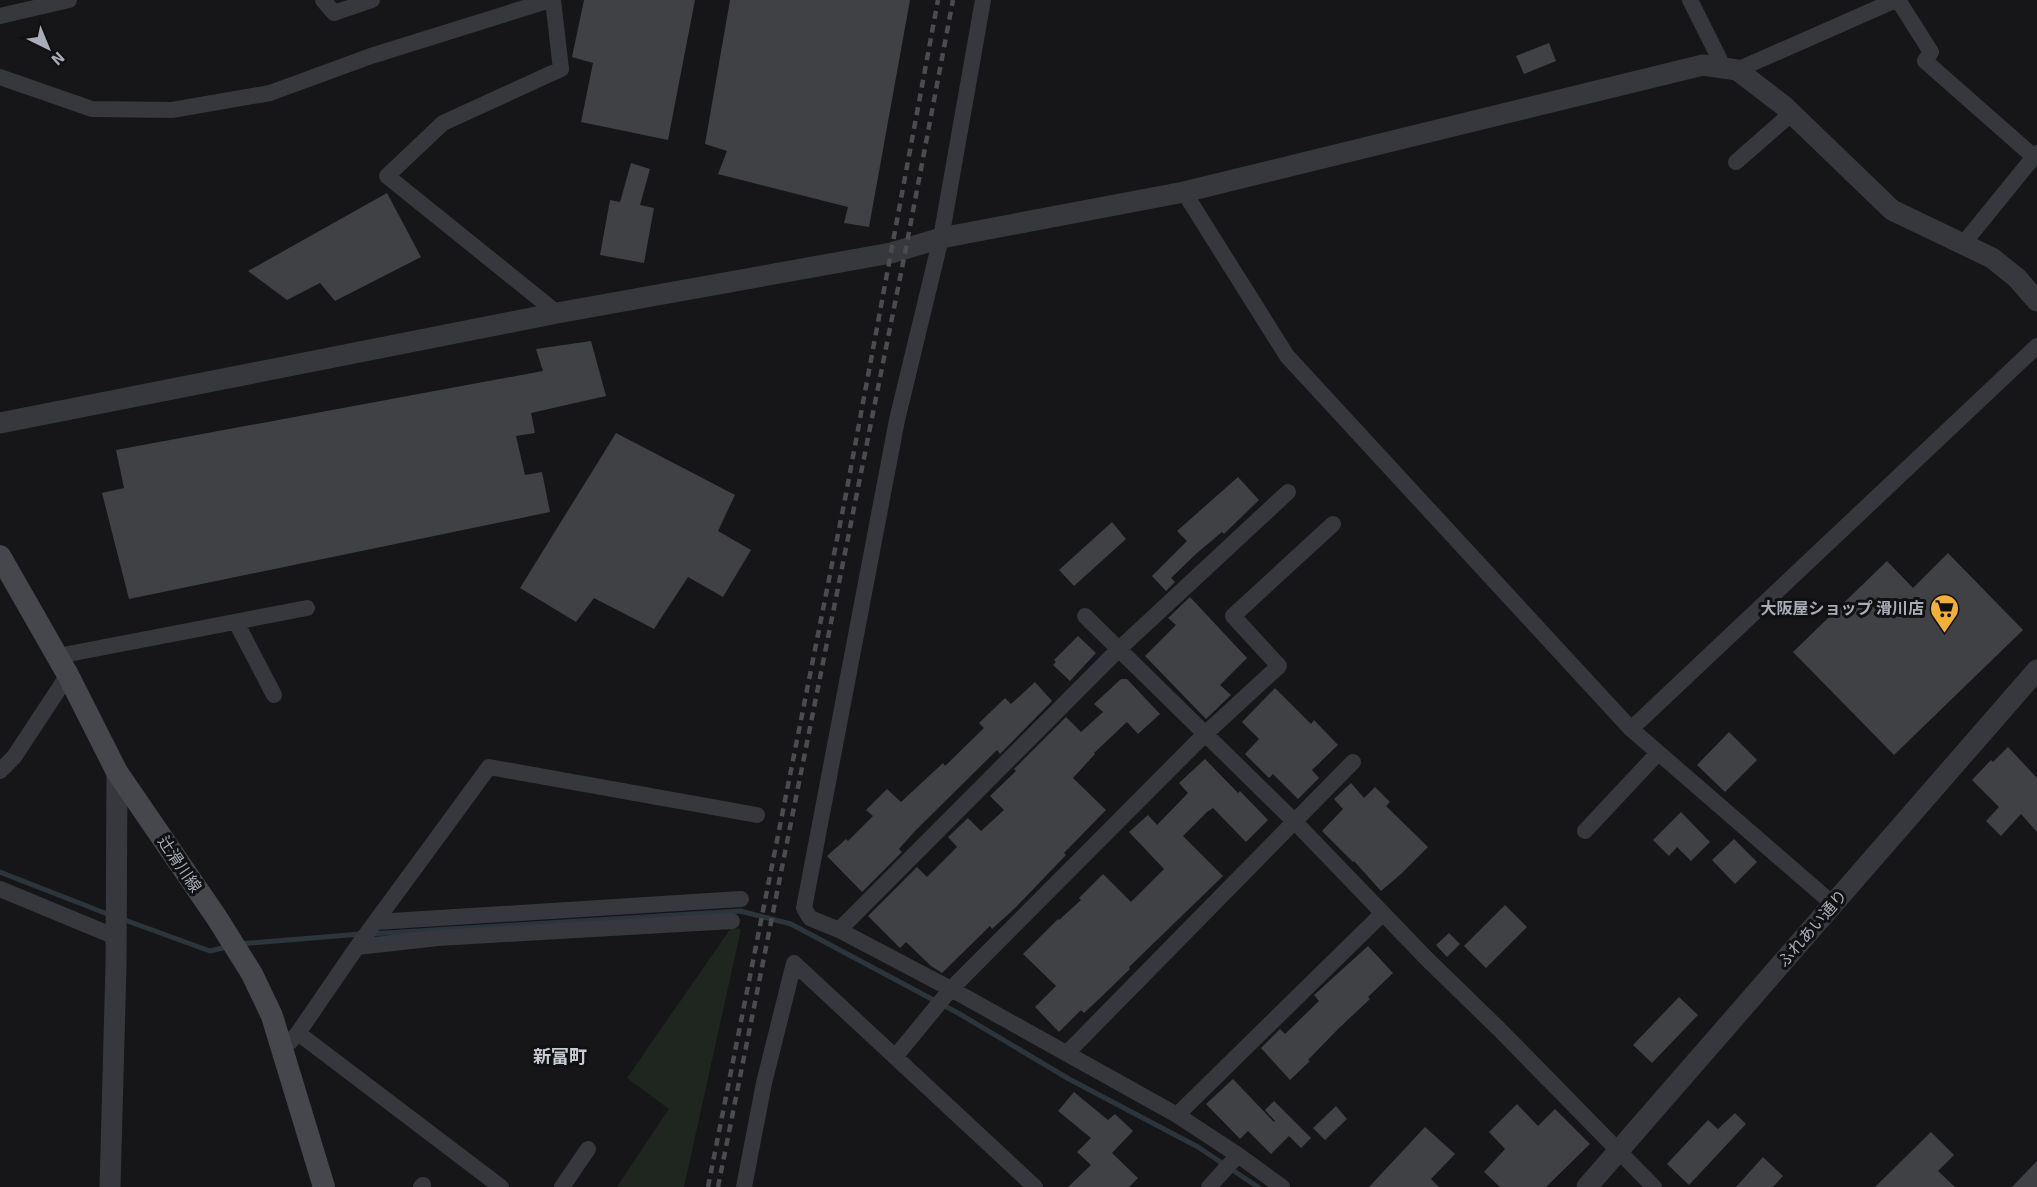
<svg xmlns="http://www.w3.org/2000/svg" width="2037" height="1187" font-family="Signika,'Noto Sans JP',sans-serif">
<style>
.green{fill:#1e261f}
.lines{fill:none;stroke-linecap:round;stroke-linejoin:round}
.stream{stroke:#2c353c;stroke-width:5}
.building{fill:#404145}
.minor{stroke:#37383d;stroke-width:16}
.tertiary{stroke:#37383d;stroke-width:21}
.secondary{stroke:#45474d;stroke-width:22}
.rail{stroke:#4a4c52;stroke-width:4.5;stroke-dasharray:8 6;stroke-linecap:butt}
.labels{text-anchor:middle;stroke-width:6;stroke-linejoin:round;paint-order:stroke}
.poi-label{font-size:16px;font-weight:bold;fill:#a8adb8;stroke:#111113;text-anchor:end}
.street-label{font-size:16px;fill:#a8adb8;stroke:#111113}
.neighbourhood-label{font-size:18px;font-weight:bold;fill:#c9ccd4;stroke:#111113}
</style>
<rect width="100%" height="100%" fill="#161618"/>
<!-- green -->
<path class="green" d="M 731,928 L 741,929 L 684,1187 L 617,1187 L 669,1109 L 627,1078 Z"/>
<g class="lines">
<!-- stream -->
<path class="stream" d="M 0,872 L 110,915
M 122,919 L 210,951 L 227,947
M 370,934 L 740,911 L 791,924 L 958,1013 L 1069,1079 L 1198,1147 L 1258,1187
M 238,944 L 361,934"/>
</g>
<!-- building -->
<path class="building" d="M 584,0 L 695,0 L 668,140 L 581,122 L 593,63 L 572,57 Z
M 730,0 L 910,0 L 869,227 L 844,223 L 848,207 L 718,174 L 727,151 L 705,144 Z
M 1549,43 L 1556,61 L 1524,74 L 1516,56 Z
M 631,163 L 650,169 L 640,205 L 654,208 L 644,263 L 600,255 L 610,200 L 620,202 Z
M 387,193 L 421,257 L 335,301 L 320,283 L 287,300 L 248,271 Z
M 591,341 L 606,396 L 531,413 L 535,433 L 516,436 L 525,475 L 542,472 L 550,512 L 129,599 L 102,493 L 124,488 L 116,450 L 543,371 L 536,349 Z
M 616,433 L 735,495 L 718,531 L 751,550 L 723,597 L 688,577 L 654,629 L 594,598 L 576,622 L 520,588 Z
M 1238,477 L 1259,500 L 1224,534 L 1222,532 L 1197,553 L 1171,578 L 1175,582 L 1166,591 L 1152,576 L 1187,541 L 1177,531 Z
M 1112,522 L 1126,539 L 1074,586 L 1059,570 Z
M 1948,553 L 2023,630 L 1894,755 L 1793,652 L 1887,561 L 1913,588 Z
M 1190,597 L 1247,658 L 1220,685 L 1231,695 L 1206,719 L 1145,656 L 1176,625 L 1168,618 Z
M 1078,636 L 1096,653 L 1070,681 L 1053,665 L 1056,662 L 1054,660 Z
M 1121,679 L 1127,679 L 1160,714 L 1138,734 L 1127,722 L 1094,753 L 1095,754 L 1073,778 L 1106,810 L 1064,853 L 1066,855 L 1015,908 L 992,929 L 990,926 L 942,973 L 931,966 L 906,942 L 900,948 L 868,916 L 917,867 L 927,877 L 957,847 L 948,837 L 968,818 L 981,831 L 1004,810 L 990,796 L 1016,771 L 1014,769 L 1066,717 L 1081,732 L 1103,712 L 1094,704 Z
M 1035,682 L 1052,701 L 1000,754 L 997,750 L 915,831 L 899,849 L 902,852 L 862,892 L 827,856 L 846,839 L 848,841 L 873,816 L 866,810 L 887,789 L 901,802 L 943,763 L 945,766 L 984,728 L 979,723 L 1005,698 L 1011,704 Z
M 1275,688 L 1311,724 L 1314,720 L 1338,745 L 1312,770 L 1319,778 L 1298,799 L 1273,774 L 1269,778 L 1245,754 L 1259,739 L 1242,722 Z
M 1729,732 L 1757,760 L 1725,792 L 1697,765 Z
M 2008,747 L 2037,778 L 2037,832 L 2021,814 L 2001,836 L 1986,821 L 1999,807 L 1972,780 L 1991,760 L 1993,762 Z
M 1205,759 L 1238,793 L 1240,791 L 1268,820 L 1246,842 L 1213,808 L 1207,812 L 1183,836 L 1223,876 L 1129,967 L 1130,969 L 1099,999 L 1084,1013 L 1081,1010 L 1059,1032 L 1035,1007 L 1056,986 L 1023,954 L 1058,919 L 1059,920 L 1081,900 L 1079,898 L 1103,874 L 1131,902 L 1164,869 L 1129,832 L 1148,815 L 1157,825 L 1188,793 L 1179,783 Z
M 1351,783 L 1364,798 L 1375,787 L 1390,802 L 1386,806 L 1428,847 L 1401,874 L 1381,891 L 1354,861 L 1353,862 L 1322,831 L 1343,809 L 1334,799 Z
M 1681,812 L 1710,842 L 1691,861 L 1677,847 L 1669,856 L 1653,840 Z
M 1734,839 L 1757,862 L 1735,884 L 1712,860 Z
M 1505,905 L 1527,927 L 1486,968 L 1464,946 Z
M 1449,933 L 1460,944 L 1447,957 L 1436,945 Z
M 1368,946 L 1393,973 L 1368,997 L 1370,999 L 1338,1029 L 1308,1060 L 1310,1061 L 1290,1080 L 1261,1048 L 1280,1029 L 1285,1034 L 1319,1001 L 1314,995 Z
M 1679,997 L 1698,1015 L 1652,1063 L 1633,1045 Z
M 1233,1079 L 1274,1122 L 1275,1121 L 1265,1110 L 1274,1101 L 1311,1138 L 1301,1148 L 1289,1136 L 1271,1154 L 1248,1131 L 1240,1139 L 1206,1104 Z
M 1074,1092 L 1108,1120 L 1115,1114 L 1133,1131 L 1112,1153 L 1138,1178 L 1129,1187 L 1068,1187 L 1091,1165 L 1077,1152 L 1091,1138 L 1058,1111 Z
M 1517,1104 L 1538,1126 L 1555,1109 L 1590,1144 L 1546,1187 L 1500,1187 L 1484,1172 L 1505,1149 L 1489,1132 Z
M 1336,1106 L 1347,1119 L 1325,1140 L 1313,1128 Z
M 1735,1113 L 1746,1124 L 1689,1185 L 1667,1164 L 1708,1120 L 1718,1129 Z
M 1425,1127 L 1455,1154 L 1431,1179 L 1439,1187 L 1369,1187 Z
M 1931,1132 L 1954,1155 L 1938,1171 L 1955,1187 L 1875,1187 Z
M 1763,1157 L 1783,1176 L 1773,1187 L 1736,1187 Z
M 2037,1161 L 2037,1187 L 2012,1187 Z"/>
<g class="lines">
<!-- minor -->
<path class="minor" d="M 323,0 L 334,13 L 372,0
M 553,0 L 561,69 L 443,123 L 387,176 L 557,313
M 1690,0 L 1724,68
M 1898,0 L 1931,52 L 1925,61 L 2034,157
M 0,16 L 69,0
M 1737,70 L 1896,0
M 0,77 L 92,109 L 172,110 L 270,93 L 371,56 L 550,0
M 1736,162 L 1792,113
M 1184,192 L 1287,356 L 1631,729 L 1833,904
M 1963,244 L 2037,153
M 1085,616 L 1295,822 L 1427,959 L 1499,1029 L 1654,1187
M 236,622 L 274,695
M 58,656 L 307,608
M 1631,729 L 2037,346
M 0,771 L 14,757 L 68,675
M 1585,831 L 1658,753
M 0,889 L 116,937
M 376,922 L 741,899
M 839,930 L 810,918 L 804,908 L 897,420 L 941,238 L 983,0
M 357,947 L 489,767 L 757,815
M 298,1033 L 357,947 L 438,938 L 732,921
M 290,1042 L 298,1033 L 501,1187
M 1067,1053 L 1353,762
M 895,1057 L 951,989 L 1204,735 L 1279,666 L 1233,616 L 1333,524
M 1177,1115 L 1383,913
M 1238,1155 L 1282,1187
M 421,1187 L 423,1185
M 562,1187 L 588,1149
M 744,1187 L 764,1083 L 794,963 L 1035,1187
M 1209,1187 L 1238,1155 L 1177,1115 L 951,989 L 839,930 L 1119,649 L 1288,492"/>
<!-- tertiary -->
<path class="tertiary" d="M 0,423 L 557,313 L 891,253 L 941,238 L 1184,192 L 1703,65 L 1737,70 L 1784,106 L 1892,210 L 1992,258 L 2017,278 L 2037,301
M 110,1187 L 116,965 L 117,772
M 1587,1187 L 2037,670"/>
<!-- secondary -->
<path class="secondary" d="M 0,556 L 68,675 L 117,772 L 217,918 L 252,974 L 272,1016 L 324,1187"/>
<!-- rail -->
<path class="rail" d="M 708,1187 L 846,494 L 938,0
M 718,1187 L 906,248 L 953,0"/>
</g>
<!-- icons -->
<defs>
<symbol id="supermarket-pin" viewBox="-11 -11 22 30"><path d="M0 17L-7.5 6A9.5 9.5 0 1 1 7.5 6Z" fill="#f2b134" stroke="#111113"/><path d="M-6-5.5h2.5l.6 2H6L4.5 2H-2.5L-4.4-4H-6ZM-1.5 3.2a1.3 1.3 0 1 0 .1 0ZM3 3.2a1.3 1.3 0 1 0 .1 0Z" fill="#111"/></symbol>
</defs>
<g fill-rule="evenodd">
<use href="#supermarket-pin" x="1928" y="592" width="33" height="45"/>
</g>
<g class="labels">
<!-- poi labels -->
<g class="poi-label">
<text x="1924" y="614">大阪屋ショップ 滑川店</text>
</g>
<!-- street labels -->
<g class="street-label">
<text transform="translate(180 864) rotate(56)" y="6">辻滑川線</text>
<text transform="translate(1812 928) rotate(-49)" y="6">ふれあい通り</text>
</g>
<!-- neighbourhood labels -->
<g class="neighbourhood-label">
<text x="560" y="1063">新富町</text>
</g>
</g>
<!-- north arrow -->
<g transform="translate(48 48) rotate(137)" stroke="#111113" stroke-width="4.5" paint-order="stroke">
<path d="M0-4.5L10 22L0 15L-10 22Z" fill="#a8adb8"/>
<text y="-9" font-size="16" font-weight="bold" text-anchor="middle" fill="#a8adb8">N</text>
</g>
</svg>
